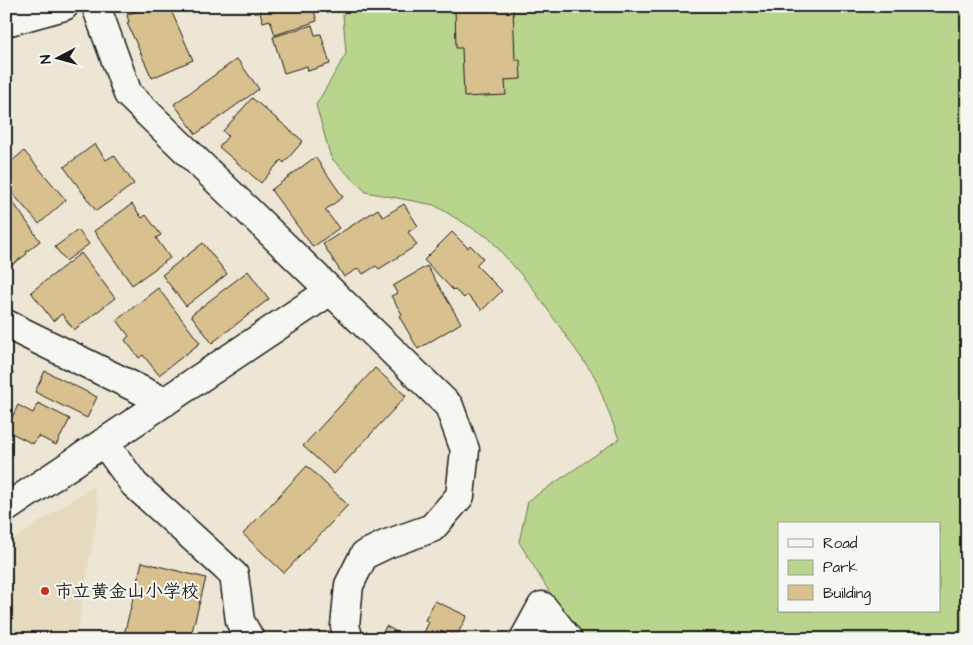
<svg xmlns="http://www.w3.org/2000/svg" width="973" height="645" font-family="'Architects Daughter','Klee One',sans-serif">
<style>
.built{fill:#e7dbbf}
.green{fill:#b9d58d;stroke:#6a7854;fill-rule:evenodd}
.building{fill:#d9c08f;stroke:#1c1c1c}
.lines{fill:none;stroke-linecap:round;stroke-linejoin:round}
.street-casing{stroke:#1c1c1c;stroke-width:31}
.street{stroke:#f6f6f2;stroke-width:28}
.poi-dot{fill:#c8321e;stroke:#f6f6f2;stroke-width:2}
.labels{text-anchor:middle;stroke-width:4;stroke-linejoin:round;paint-order:stroke}
.poi-label{font-size:18px;font-weight:bold;fill:#1c1c1c;stroke:#f6f6f2;text-anchor:start}
</style>
<rect width="100%" height="100%" fill="#ede6d4"/>
<filter id="ink" filterUnits="userSpaceOnUse"><feTurbulence type="fractalNoise" baseFrequency=".02" numOctaves="2"/><feDisplacementMap in="SourceGraphic" scale="10" xChannelSelector="R" yChannelSelector="G"/><feConvolveMatrix kernelMatrix="1 2 1 2 8 2 1 2 1" color-interpolation-filters="sRGB"/></filter>
<g filter="url(#ink)">
<!-- built -->
<path class="built" d="M 93,486 L 99,507 L 76,639 L 6,639 L 6,544 Z"/>
<!-- green -->
<path class="green" d="M 345,6 L 967,6 L 967,639 L 583,639 L 573,631 L 519,542 L 528,501 L 619,439 L 595,377 L 531,286 L 489,238 L 434,205 L 366,192 L 331,158 L 316,105 L 346,54 L 343,15 ZM 779,524 L 939,524 L 939,611 L 779,611 Z"/>
<!-- building -->
<path class="building" d="M 147,6 L 169,6 L 193,60 L 152,78 L 127,23 L 129,22 L 127,15 Z
M 258,6 L 315,6 L 313,7 L 317,21 L 275,35 L 270,20 L 263,22 Z
M 455,6 L 513,6 L 515,60 L 520,60 L 521,79 L 505,80 L 506,95 L 464,97 L 462,48 L 456,48 Z
M 312,25 L 315,35 L 321,34 L 330,64 L 308,71 L 307,66 L 284,73 L 273,37 Z
M 237,59 L 259,89 L 196,134 L 174,104 Z
M 252,98 L 303,141 L 284,163 L 281,160 L 261,183 L 219,147 L 228,136 L 223,131 Z
M 95,144 L 106,160 L 114,155 L 134,184 L 96,211 L 64,167 Z
M 24,151 L 66,200 L 39,224 L 6,186 L 6,166 Z
M 315,157 L 343,197 L 325,210 L 339,228 L 313,247 L 271,190 Z
M 13,202 L 40,241 L 26,252 L 27,254 L 6,269 L 6,206 Z
M 132,204 L 142,218 L 146,215 L 161,235 L 156,238 L 170,258 L 132,285 L 94,231 Z
M 404,204 L 418,226 L 408,232 L 417,245 L 379,269 L 376,266 L 363,274 L 359,268 L 344,277 L 323,244 L 378,209 L 383,217 Z
M 78,230 L 89,244 L 66,261 L 55,247 Z
M 452,232 L 468,248 L 470,245 L 483,258 L 476,265 L 502,291 L 482,310 L 467,295 L 464,298 L 454,289 L 453,290 L 424,260 Z
M 203,243 L 227,274 L 186,306 L 162,275 Z
M 81,253 L 115,298 L 74,330 L 62,314 L 53,321 L 31,292 Z
M 427,266 L 461,323 L 418,349 L 399,316 L 402,314 L 391,296 L 397,293 L 393,286 Z
M 248,271 L 269,299 L 212,343 L 191,315 Z
M 158,288 L 200,343 L 159,375 L 143,355 L 139,358 L 125,340 L 129,336 L 117,320 Z
M 375,368 L 406,396 L 334,474 L 303,446 Z
M 6,369 L 13,373 L 6,386 Z
M 45,371 L 97,397 L 87,418 L 35,392 Z
M 38,403 L 70,419 L 56,445 L 38,436 L 33,444 L 6,430 L 18,405 L 33,413 Z
M 307,466 L 348,505 L 284,573 L 243,534 Z
M 142,562 L 206,578 L 190,639 L 123,639 Z
M 435,601 L 467,616 L 457,635 L 451,633 L 448,639 L 426,639 L 422,637 L 429,622 L 425,620 Z
M 386,626 L 406,637 L 405,639 L 380,639 Z"/>
<g class="lines">
<defs>
<path id="street" d="M 96,6 L 128,94 L 449,406 L 465,450 L 460,496 L 432,528 L 387,544 L 364,555 L 349,585 L 345,626 L 349,639
M 6,22 L 64,6
M 6,324 L 165,402
M 104,442 L 134,484 L 234,575 L 240,621 L 250,639
M 6,508 L 330,291
M 524,639 L 542,606 L 568,639"/>
</defs>
<!-- street casing -->
<use href="#street" class="street-casing"/>
<!-- street -->
<use href="#street" class="street"/>
</g>
</g>
<!-- markers -->
<circle class="poi-dot" cx="45" cy="591" r="5"/>
<g class="labels">
<!-- poi labels -->
<g class="poi-label">
<text x="55" y="597">市立黄金山小学校</text>
</g>
</g>
<!-- margin -->
<rect width="973" height="645" fill="none" stroke="#f6f6f2" stroke-width="25"/>
<rect x="12" y="12" width="948" height="620" fill="none" stroke="#1c1c1c" stroke-width="2" filter="url(#ink)"/>
<!-- legend -->
<rect x="778" y="522" width="162" height="90" fill="#f6f6f2" stroke="#9f9f9c"/>
<rect x="788" y="539" width="25" height="8" fill="#f6f6f2" stroke="#9f9f9c"/>
<text x="823" y="548" font-size="15" fill="#1c1c1c">Road</text>
<rect x="788" y="560" width="25" height="15" fill="#b9d58d" stroke="#9f9f9c"/>
<text x="823" y="572" font-size="15" fill="#1c1c1c">Park</text>
<rect x="788" y="585" width="25" height="15" fill="#d9c08f" stroke="#9f9f9c"/>
<text x="823" y="598" font-size="15" fill="#1c1c1c">Building</text>
<!-- north arrow -->
<g transform="translate(58 58) rotate(264)" stroke="#f6f6f2" stroke-width="4" paint-order="stroke">
<path d="M0-4L9 19L0 12L-9 19Z" fill="#1c1c1c"/>
<text y="-8" font-size="14" font-weight="bold" text-anchor="middle" fill="#1c1c1c">N</text>
</g>
</svg>
